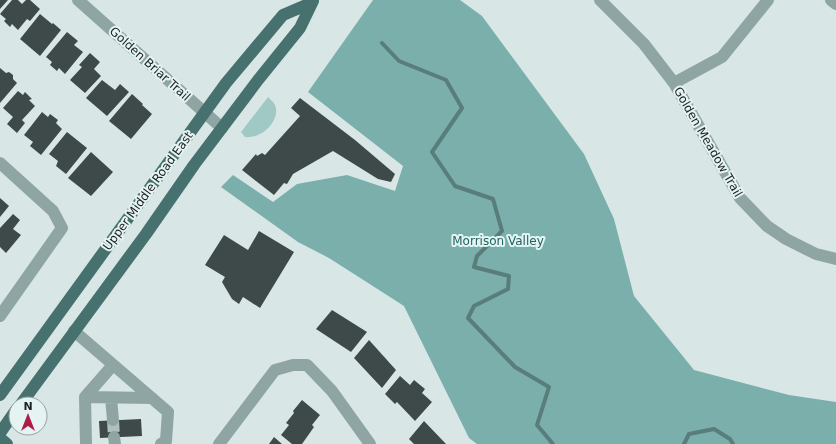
<svg xmlns="http://www.w3.org/2000/svg" width="836" height="444" font-family="'DejaVu Sans',sans-serif">
<style>
.green{fill:#a0c9c6}
.forest{fill:#7aafac}
.lines{fill:none;stroke-linecap:round;stroke-linejoin:round}
.stream{stroke:#587d7b;stroke-width:4}
.building{fill:#3e4a49}
.minor-tunnel{stroke:#b2bfbf;stroke-width:12;stroke-dasharray:12 6;stroke-linecap:butt}
.minor{stroke:#8fa5a4;stroke-width:12}
.major{stroke:#47716f;stroke-width:12}
.labels{text-anchor:middle;stroke-width:4;stroke-linejoin:round;paint-order:stroke}
.street-label{font-size:12px;fill:#1c2121;stroke:#e5f4f3}
.park-label{font-size:12px;fill:#1e6461;stroke:#e5f4f3}
</style>
<rect width="100%" height="100%" fill="#d8e7e6"/>
<!-- green -->
<path class="green" d="M 268,97 C 271,100 275,103 276,108 C 278,124 260,139 245,137 L 241,132 Z"/>
<!-- forest -->
<path class="forest" d="M 373,0 L 460,0 L 482,16 L 584,154 L 614,219 L 634,296 L 694,370 L 789,395 L 836,402 L 836,444 L 477,444 L 469,438 L 404,306 L 329,258 L 298,242 L 221,187 L 233,175 L 273,202 L 297,184 L 347,175 L 395,191 L 403,166 L 308,92 Z"/>
<g class="lines">
<!-- stream -->
<path class="stream" d="M 382,43 L 399,61 L 446,80 L 462,108 L 432,152 L 455,186 L 493,199 L 502,231 L 477,256 L 474,267 L 509,276 L 508,289 L 474,306 L 468,318 L 515,367 L 549,387 L 537,425 L 553,444
M 684,444 L 689,434 L 714,429 L 730,439 L 733,444"/>
</g>
<!-- building -->
<path class="building" d="M 0,0 L 8,0 L 0,9 Z
M 12,0 L 18,0 L 22,4 L 26,0 L 30,0 L 40,9 L 30,21 L 27,19 L 18,30 L 12,24 L 10,27 L 4,21 L 6,19 L 0,14 Z
M 40,14 L 52,24 L 53,23 L 61,30 L 40,56 L 20,39 Z
M 67,32 L 78,41 L 74,45 L 83,52 L 65,74 L 59,68 L 57,71 L 50,65 L 52,62 L 46,57 Z
M 90,53 L 100,62 L 94,69 L 101,76 L 85,93 L 70,80 L 82,67 L 79,65 Z
M 0,68 L 6,73 L 9,72 L 13,75 L 13,79 L 17,83 L 0,103 Z
M 102,80 L 115,90 L 120,84 L 129,92 L 107,116 L 86,98 Z
M 18,91 L 23,95 L 25,92 L 32,99 L 29,100 L 35,106 L 22,120 L 25,123 L 17,133 L 7,124 L 13,117 L 3,108 Z
M 132,94 L 143,104 L 142,105 L 152,114 L 131,139 L 109,121 Z
M 300,98 L 355,140 L 395,174 L 391,182 L 378,179 L 333,151 L 293,174 L 287,184 L 284,183 L 274,195 L 242,170 L 256,154 L 257,156 L 262,153 L 265,155 L 300,116 L 291,108 Z
M 42,112 L 48,117 L 50,114 L 58,120 L 56,123 L 62,129 L 41,155 L 30,146 L 33,142 L 24,135 Z
M 67,132 L 87,148 L 66,174 L 56,166 L 58,161 L 49,154 Z
M 91,152 L 113,172 L 91,196 L 68,178 Z
M 0,198 L 9,206 L 0,217 Z
M 13,214 L 20,220 L 13,229 L 21,235 L 6,253 L 0,247 L 0,228 Z
M 259,231 L 294,252 L 260,308 L 243,297 L 239,304 L 232,299 L 222,282 L 225,277 L 205,265 L 224,235 L 248,250 Z
M 332,310 L 367,332 L 351,352 L 316,329 Z
M 369,340 L 396,370 L 382,388 L 354,358 Z
M 400,376 L 410,385 L 414,380 L 425,389 L 422,393 L 432,402 L 415,421 L 397,402 L 395,404 L 385,394 Z
M 302,400 L 320,415 L 312,425 L 314,427 L 302,444 L 292,444 L 281,435 L 289,425 L 286,423 L 294,413 L 293,411 Z
M 141,419 L 142,436 L 100,438 L 99,421 Z
M 424,421 L 446,444 L 414,444 L 409,439 Z
M 274,437 L 282,444 L 269,444 Z"/>
<g class="lines">
<!-- minor-tunnel -->
<path class="minor-tunnel" d="M 113,420 L 114,437"/>
<!-- minor -->
<path class="minor" d="M 78,0 L 222,128
M 600,0 L 644,44 L 674,83 L 740,198 L 767,226 L 786,239 L 816,254 L 836,259
M 831,0 L 836,4
M 674,83 L 722,57 L 768,0
M 0,163 L 53,211 L 62,228 L 0,316
M 74,331 L 168,412 L 166,441 L 161,444
M 85,397 L 152,398
M 111,398 L 113,420
M 114,437 L 115,444
M 86,444 L 85,397 L 113,365
M 219,444 L 275,370 L 293,365 L 307,365 L 332,391 L 370,444"/>
<!-- major -->
<path class="major" d="M 0,395 L 226,83 L 283,15 L 311,3
M 21,404 L 146,234 L 194,165 L 258,80 L 300,28 L 313,1
M 0,433 L 16,410
M 0,438 L 7,444"/>
</g>
<g class="labels">
<!-- street labels -->
<g class="street-label">
<text transform="translate(150 64) rotate(42)" y="4">Golden Briar Trail</text>
<text transform="translate(708 142) rotate(60)" y="4">Golden Meadow Trail</text>
<text transform="translate(148 191) rotate(-54)" y="4">Upper Middle Road East</text>
</g>
<!-- park labels -->
<g class="park-label">
<text x="498" y="245">Morrison Valley</text>
</g>
</g>
<!-- north arrow -->
<g transform="translate(28 416)"><circle r="19" fill="#e5f4f3" stroke="#95a09f"/>
<path d="M0-3L7 15L0 10L-7 15Z" fill="#ae1b46"/>
<text y="-6" font-size="11" font-weight="bold" text-anchor="middle" fill="#1c2121">N</text>
</g>
</svg>
